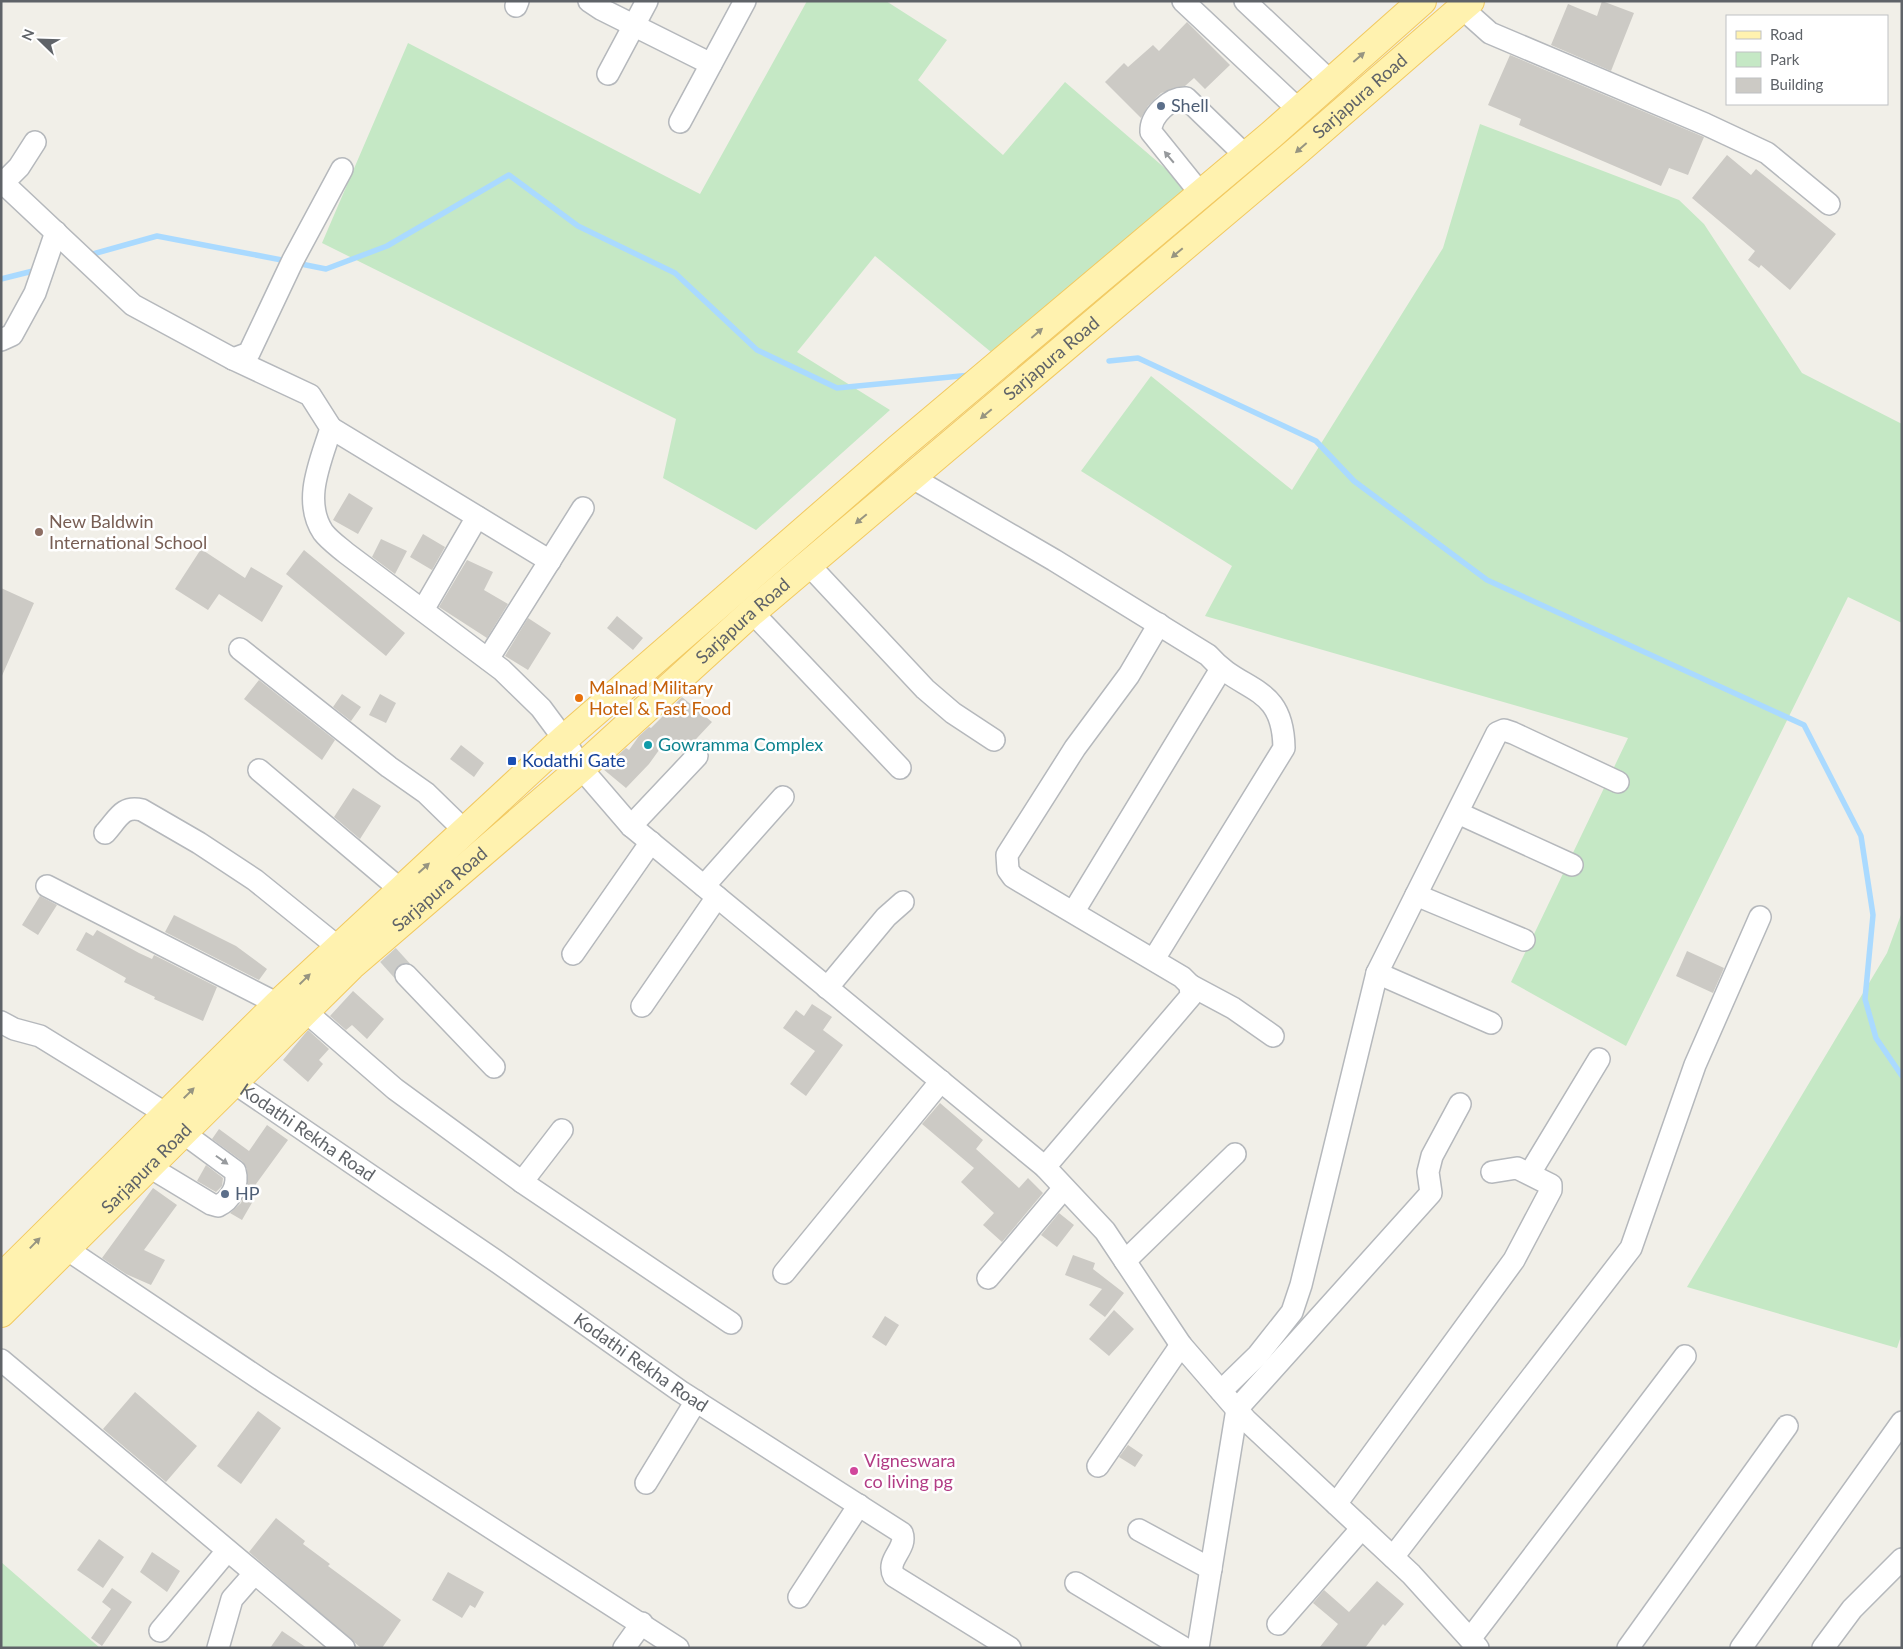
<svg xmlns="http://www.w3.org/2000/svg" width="1903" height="1649" font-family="Lato,sans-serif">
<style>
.green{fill:#c5e8c5}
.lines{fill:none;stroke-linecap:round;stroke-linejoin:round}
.stream{stroke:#aadaff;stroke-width:5.5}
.building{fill:#cccac5}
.minor-tunnel{stroke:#ccccc8;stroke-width:21;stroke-dasharray:21 11;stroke-linecap:butt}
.minor-casing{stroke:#b5b8bc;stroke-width:24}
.major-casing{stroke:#f2c960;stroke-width:30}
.minor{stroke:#fff;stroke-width:21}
.major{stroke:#fff2af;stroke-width:28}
.oneway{fill:#979581}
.oneway2{fill:#979a9d}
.service-dot{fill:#5c6f8a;stroke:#fff;stroke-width:2}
.education-dot{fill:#8d6e63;stroke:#fff;stroke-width:2}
.food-dot{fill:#e8710a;stroke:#fff;stroke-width:2}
.culture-dot{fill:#0f9aa8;stroke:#fff;stroke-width:2}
.transit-dot{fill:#1a4fb4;stroke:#fff;stroke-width:2}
.hotel-dot{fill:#d1479c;stroke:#fff;stroke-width:2}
.labels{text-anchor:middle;stroke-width:5;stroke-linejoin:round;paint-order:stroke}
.street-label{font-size:18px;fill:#5f6368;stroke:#fff}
.service-label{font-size:18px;fill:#4e5e75;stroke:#fff;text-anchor:start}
.education-label{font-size:18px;fill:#785e54;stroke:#fff;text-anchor:start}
.food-label{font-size:18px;fill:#c56008;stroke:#fff;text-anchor:start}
.culture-label{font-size:18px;fill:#0d838f;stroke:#fff;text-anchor:start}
.transit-label{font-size:18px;fill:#164399;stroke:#fff;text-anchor:start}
.hotel-label{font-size:18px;fill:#b23c85;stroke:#fff;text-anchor:start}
</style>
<rect width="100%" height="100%" fill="#f1efe8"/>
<!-- green -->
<path class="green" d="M 807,1 L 886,1 L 947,40 L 918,80 L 1003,155 L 1065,82 L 1188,188 L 991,352 L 875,256 L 797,352 L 890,410 L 756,530 L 663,478 L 676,419 L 322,243 L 408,43 L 700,194 Z
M 1480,124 L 1679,200 L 1704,224 L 1802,373 L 1902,424 L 1902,623 L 1848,597 L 1626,1046 L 1511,982 L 1628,738 L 1205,616 L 1232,566 L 1081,471 L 1151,376 L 1292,490 L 1443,248 Z
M 1902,912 L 1902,1333 L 1897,1348 L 1687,1287 L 1887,953 Z
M 1,1562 L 100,1648 L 1,1648 Z"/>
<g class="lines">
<!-- stream -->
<path class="stream" d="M 93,254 L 157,236 L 287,261
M 296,263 L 326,269 L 387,246 L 509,175 L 578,226 L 675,273 L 757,350 L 837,388 L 971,375
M 1,279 L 37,270
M 1109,361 L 1138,358 L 1316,441 L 1354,481 L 1487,580 L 1804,725 L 1861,836 L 1873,915 L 1865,999 L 1876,1038 L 1902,1076"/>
</g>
<!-- building -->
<path class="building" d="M 1602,1 L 1634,13 L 1611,71 L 1551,45 L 1568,4 L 1597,16 Z
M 1187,22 L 1230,65 L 1205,89 L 1194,78 L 1185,86 L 1161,93 L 1148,106 L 1141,118 L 1105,82 L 1124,63 L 1128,67 L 1153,45 L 1159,51 Z
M 1510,55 L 1704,137 L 1688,175 L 1669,168 L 1661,186 L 1519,125 L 1521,119 L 1488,105 Z
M 1727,155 L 1751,175 L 1756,169 L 1836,234 L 1790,290 L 1761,265 L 1759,268 L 1748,260 L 1755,251 L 1692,198 Z
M 349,493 L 373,508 L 358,534 L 333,520 Z
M 423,534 L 445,547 L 432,570 L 410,557 Z
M 381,539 L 407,551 L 395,574 L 372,557 Z
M 201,549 L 245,578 L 251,567 L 283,586 L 262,622 L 219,594 L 208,610 L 175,589 Z
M 304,550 L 405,633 L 386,656 L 286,574 Z
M 467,560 L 493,572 L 484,590 L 508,604 L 487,638 L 439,607 Z
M 1,588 L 34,603 L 1,678 Z
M 617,616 L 643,638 L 633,650 L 607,628 Z
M 528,618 L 551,633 L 528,670 L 505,656 Z
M 259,680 L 335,740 L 322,760 L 244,699 Z
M 342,694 L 361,707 L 351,721 L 333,707 Z
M 380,694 L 396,703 L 386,723 L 369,715 Z
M 682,697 L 712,722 L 683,753 L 667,739 L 649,764 L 626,788 L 603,769 L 626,748 L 629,750 L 639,736 L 649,727 L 651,728 Z
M 461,745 L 484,763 L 474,777 L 450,759 Z
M 353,788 L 381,806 L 360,839 L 334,817 Z
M 40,896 L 57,905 L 38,935 L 22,925 Z
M 174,915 L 236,946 L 267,969 L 259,980 L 165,932 Z
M 97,930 L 139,953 L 152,959 L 154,955 L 217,987 L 203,1021 L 154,999 L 155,997 L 124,982 L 126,978 L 76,950 L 86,932 L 93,936 Z
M 1687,951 L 1724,968 L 1713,993 L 1676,976 Z
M 353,991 L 384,1019 L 367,1039 L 352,1025 L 346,1030 L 330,1016 Z
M 812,1004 L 832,1017 L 823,1030 L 843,1045 L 806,1096 L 790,1084 L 815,1051 L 783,1028 L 796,1010 L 804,1016 Z
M 308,1030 L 329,1049 L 319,1060 L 323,1064 L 308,1082 L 283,1060 Z
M 940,1103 L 983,1140 L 976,1149 L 1019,1188 L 1028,1178 L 1043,1193 L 1002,1242 L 983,1225 L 994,1213 L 961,1182 L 974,1168 L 922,1124 Z
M 267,1125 L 288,1140 L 251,1191 L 257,1194 L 242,1220 L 230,1213 L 241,1203 L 246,1191 L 247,1169 L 242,1161 L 212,1139 L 219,1129 L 249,1151 Z
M 206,1165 L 223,1178 L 222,1186 L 216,1192 L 197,1181 Z
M 153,1188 L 177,1205 L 144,1250 L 165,1260 L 151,1285 L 126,1274 L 102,1258 Z
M 1059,1213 L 1074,1225 L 1057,1247 L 1041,1235 Z
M 1073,1255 L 1095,1263 L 1093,1269 L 1124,1293 L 1105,1317 L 1089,1305 L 1102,1289 L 1065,1275 Z
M 1114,1310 L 1134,1329 L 1109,1356 L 1089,1339 Z
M 885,1316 L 899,1325 L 886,1346 L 872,1337 Z
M 135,1392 L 197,1446 L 166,1482 L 103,1429 Z
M 258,1411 L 281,1428 L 241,1484 L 217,1466 Z
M 1128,1445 L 1143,1455 L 1135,1467 L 1119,1457 Z
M 276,1518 L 305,1541 L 303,1544 L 330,1564 L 328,1566 L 401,1620 L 382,1648 L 361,1648 L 249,1552 Z
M 99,1539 L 124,1557 L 103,1588 L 77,1570 Z
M 152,1552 L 180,1571 L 167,1592 L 140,1572 Z
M 448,1572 L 484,1592 L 475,1608 L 470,1605 L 462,1618 L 432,1600 Z
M 1377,1581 L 1404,1604 L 1385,1626 L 1383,1624 L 1365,1648 L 1319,1648 L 1338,1624 L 1313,1603 L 1324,1590 L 1349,1612 Z
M 112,1588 L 132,1602 L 102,1646 L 91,1638 L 111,1609 L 102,1602 Z
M 282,1631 L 307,1648 L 270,1648 Z"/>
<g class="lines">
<!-- minor-tunnel -->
<path class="minor-tunnel" d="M 388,955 L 406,975"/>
<defs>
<g id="minor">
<path d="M 589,1 L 601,9 L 711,64"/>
<path d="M 1183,1 L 1299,110"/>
<path d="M 1245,1 L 1331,82"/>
<path d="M 516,6 L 518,1"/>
<path d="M 1462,8 L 1490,33 L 1705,124 L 1767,153 L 1829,204"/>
<path d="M 608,74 L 647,1"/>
<path d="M 680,122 L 745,1"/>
<path d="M 1,181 L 133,305 L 233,359 L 310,395 L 331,428 C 321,461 302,500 323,532 C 329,540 339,547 346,553 L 502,670 L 541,708 L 564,739 L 581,768 L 631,826 L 1045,1167 L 1105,1231 L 1181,1345 L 1246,1420 L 1411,1574 L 1478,1648"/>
<path d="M 4,182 L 19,167 L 35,142"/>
<path d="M 1201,194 L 1151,132 C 1150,116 1170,97 1186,98 L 1246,156"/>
<path d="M 1,340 L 12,335 L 35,293 L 56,232"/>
<path d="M 233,359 L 249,353 L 293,260 L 342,169"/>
<path d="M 331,428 L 550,561"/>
<path d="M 911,477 L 1054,560 L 1208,655 C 1242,694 1283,683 1284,748 L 1154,959"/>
<path d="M 808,564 L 925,689 L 953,713 L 994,740"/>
<path d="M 423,610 L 477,517"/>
<path d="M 752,612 L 900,768"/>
<path d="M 240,649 L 389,767 L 426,793 L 465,831"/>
<path d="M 488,659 L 583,508"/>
<path d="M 259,770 L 401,890"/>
<path d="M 1458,813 L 1572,865"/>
<path d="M 631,826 L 697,756"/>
<path d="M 105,833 C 118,819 122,805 142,810 L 199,843 L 255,880 L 338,947 L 346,959"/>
<path d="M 47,886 L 278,1004"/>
<path d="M 704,886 L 783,797"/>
<path d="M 1416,895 L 1524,940"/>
<path d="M 1074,911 L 1221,669"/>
<path d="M 573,954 L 651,842"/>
<path d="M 1377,973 L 1491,1023"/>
<path d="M 406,975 L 494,1067"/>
<path d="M 1190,985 L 1233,1008 L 1273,1036"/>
<path d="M 827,988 L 886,917 L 903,902"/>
<path d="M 642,1006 L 717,897"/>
<path d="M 305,1011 L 395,1089 L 522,1182 L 731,1323"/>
<path d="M 1,1022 L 14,1029 L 40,1036 L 168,1115"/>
<path id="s1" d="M 233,1082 L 496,1261 L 680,1391 L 902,1533 C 908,1549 885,1559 894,1576 L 1010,1648"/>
<path d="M 148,1166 L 211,1204 L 218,1206 C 231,1200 239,1185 235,1171 L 182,1132"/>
<path d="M 1045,1167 L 1191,996 L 1190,985 L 1182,977 L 1013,877 L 1008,870 L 1007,855 L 1075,748 L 1129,675 L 1159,624"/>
<path d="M 1530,1173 L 1599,1059"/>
<path d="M 522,1182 L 562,1130"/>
<path d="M 65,1248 L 266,1383 L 678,1648"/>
<path d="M 1125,1261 L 1235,1154"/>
<path d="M 784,1273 L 941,1081"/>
<path d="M 988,1278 L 1064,1188"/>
<path d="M 1,1360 L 344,1648"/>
<path d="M 1221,1391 L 1258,1355 L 1292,1312 L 1301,1285 L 1377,973 L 1497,733 L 1504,730 L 1513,733 L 1618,782"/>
<path d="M 1098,1466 L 1181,1345"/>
<path d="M 646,1483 L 696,1401"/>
<path d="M 1336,1504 L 1514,1260 L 1551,1190 L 1551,1185 L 1517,1168 L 1492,1172"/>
<path d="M 1139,1530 L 1211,1569"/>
<path d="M 1393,1557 L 1631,1248 L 1695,1065 L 1760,917"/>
<path d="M 1076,1583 L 1184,1648"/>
<path d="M 799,1597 L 859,1505"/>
<path d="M 1278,1624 L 1362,1528"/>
<path d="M 160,1631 L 227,1551"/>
<path d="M 1470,1639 L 1685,1356"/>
<path d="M 218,1648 L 232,1599 L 254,1574"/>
<path d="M 624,1648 L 642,1623"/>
<path d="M 1198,1648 L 1237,1409 L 1431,1193 L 1428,1172 L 1432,1156 L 1460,1104"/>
<path d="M 1628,1648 L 1787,1426"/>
<path d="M 1741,1648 L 1902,1422"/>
<path d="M 1823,1648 L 1852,1609 L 1902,1559"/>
</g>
<g id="major">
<path d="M 1,1278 L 278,1004 L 564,739 L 899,448 L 1271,135 L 1422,1"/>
<path id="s2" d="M 1,1313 L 351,966 L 581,768 L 752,612 L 1296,152 L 1470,1"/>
</g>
</defs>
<!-- minor casing -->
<use href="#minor" class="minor-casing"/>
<!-- major casing -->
<use href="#major" class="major-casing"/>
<!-- minor -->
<use href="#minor" class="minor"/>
<!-- major -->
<use href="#major" class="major"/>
</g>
<!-- one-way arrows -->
<defs><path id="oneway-solid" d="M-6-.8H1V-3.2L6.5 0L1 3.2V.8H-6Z" transform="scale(1.25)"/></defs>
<g class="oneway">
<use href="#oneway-solid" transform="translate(1359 57) rotate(-41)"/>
<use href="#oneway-solid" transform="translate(1301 148) rotate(139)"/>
<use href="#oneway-solid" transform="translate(1177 253) rotate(140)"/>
<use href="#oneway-solid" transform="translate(1037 333) rotate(-41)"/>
<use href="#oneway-solid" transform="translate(986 414) rotate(140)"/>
<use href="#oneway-solid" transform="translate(861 519) rotate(140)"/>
<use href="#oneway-solid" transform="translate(424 868) rotate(-42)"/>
<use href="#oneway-solid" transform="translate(305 979) rotate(-44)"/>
<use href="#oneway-solid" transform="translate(189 1093) rotate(-45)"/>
<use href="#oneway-solid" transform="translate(35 1243) rotate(-46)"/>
</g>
<g class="oneway2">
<use href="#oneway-solid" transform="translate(1169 157) rotate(-130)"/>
<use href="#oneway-solid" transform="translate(222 1160) rotate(35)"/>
</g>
<!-- markers -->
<g class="service-dot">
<circle cx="1161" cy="106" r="5"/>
<circle cx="225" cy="1194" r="5"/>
</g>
<circle class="education-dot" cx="39" cy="532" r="5"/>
<circle class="food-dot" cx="579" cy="698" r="5"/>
<circle class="culture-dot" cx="648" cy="745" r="5"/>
<rect class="transit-dot" x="507" y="756" width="10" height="10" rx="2.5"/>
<circle class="hotel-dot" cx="854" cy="1471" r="5"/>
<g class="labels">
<!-- street labels -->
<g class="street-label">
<text dy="6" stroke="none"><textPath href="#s2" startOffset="1825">Sarjapura Road</textPath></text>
<text dy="6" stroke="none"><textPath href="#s2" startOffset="1420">Sarjapura Road</textPath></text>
<text dy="6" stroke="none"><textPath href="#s2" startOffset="1015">Sarjapura Road</textPath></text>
<text dy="6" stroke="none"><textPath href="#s2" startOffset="610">Sarjapura Road</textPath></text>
<text dy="6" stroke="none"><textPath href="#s1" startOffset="90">Kodathi Rekha Road</textPath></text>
<text dy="6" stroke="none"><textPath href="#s2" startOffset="205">Sarjapura Road</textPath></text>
<text dy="6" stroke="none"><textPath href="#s1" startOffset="495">Kodathi Rekha Road</textPath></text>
</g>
<!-- service labels -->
<g class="service-label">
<text x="1171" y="112">Shell</text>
<text x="235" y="1200">HP</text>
</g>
<!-- education labels -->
<g class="education-label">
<text x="49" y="528">New Baldwin<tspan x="49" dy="21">International School</tspan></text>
</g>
<!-- food labels -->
<g class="food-label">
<text x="589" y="694">Malnad Military<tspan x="589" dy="21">Hotel &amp; Fast Food</tspan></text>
</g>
<!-- culture labels -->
<g class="culture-label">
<text x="658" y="751">Gowramma Complex</text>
</g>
<!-- transit labels -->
<g class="transit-label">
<text x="522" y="767">Kodathi Gate</text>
</g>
<!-- hotel labels -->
<g class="hotel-label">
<text x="864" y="1467">Vigneswara<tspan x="864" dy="21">co living pg</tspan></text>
</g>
</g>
<!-- border -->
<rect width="1903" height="1649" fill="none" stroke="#5f6368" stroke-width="5"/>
<!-- legend -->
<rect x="1726" y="15" width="162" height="90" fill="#ffffff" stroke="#bfc1c3"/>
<rect x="1736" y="31" width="25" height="8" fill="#fff2af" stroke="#bfc1c3"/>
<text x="1770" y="40" font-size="15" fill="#5f6368">Road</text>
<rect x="1736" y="52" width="25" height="15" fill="#c5e8c5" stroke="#bfc1c3"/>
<text x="1770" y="65" font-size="15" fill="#5f6368">Park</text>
<rect x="1736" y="78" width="25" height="15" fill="#cccac5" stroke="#bfc1c3"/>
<text x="1770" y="90" font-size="15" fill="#5f6368">Building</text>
<!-- north arrow -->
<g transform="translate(40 40) rotate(293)" stroke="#ffffff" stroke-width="4" paint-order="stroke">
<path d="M0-4L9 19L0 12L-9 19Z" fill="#5f6368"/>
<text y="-8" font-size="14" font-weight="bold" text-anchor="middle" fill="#5f6368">N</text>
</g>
</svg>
